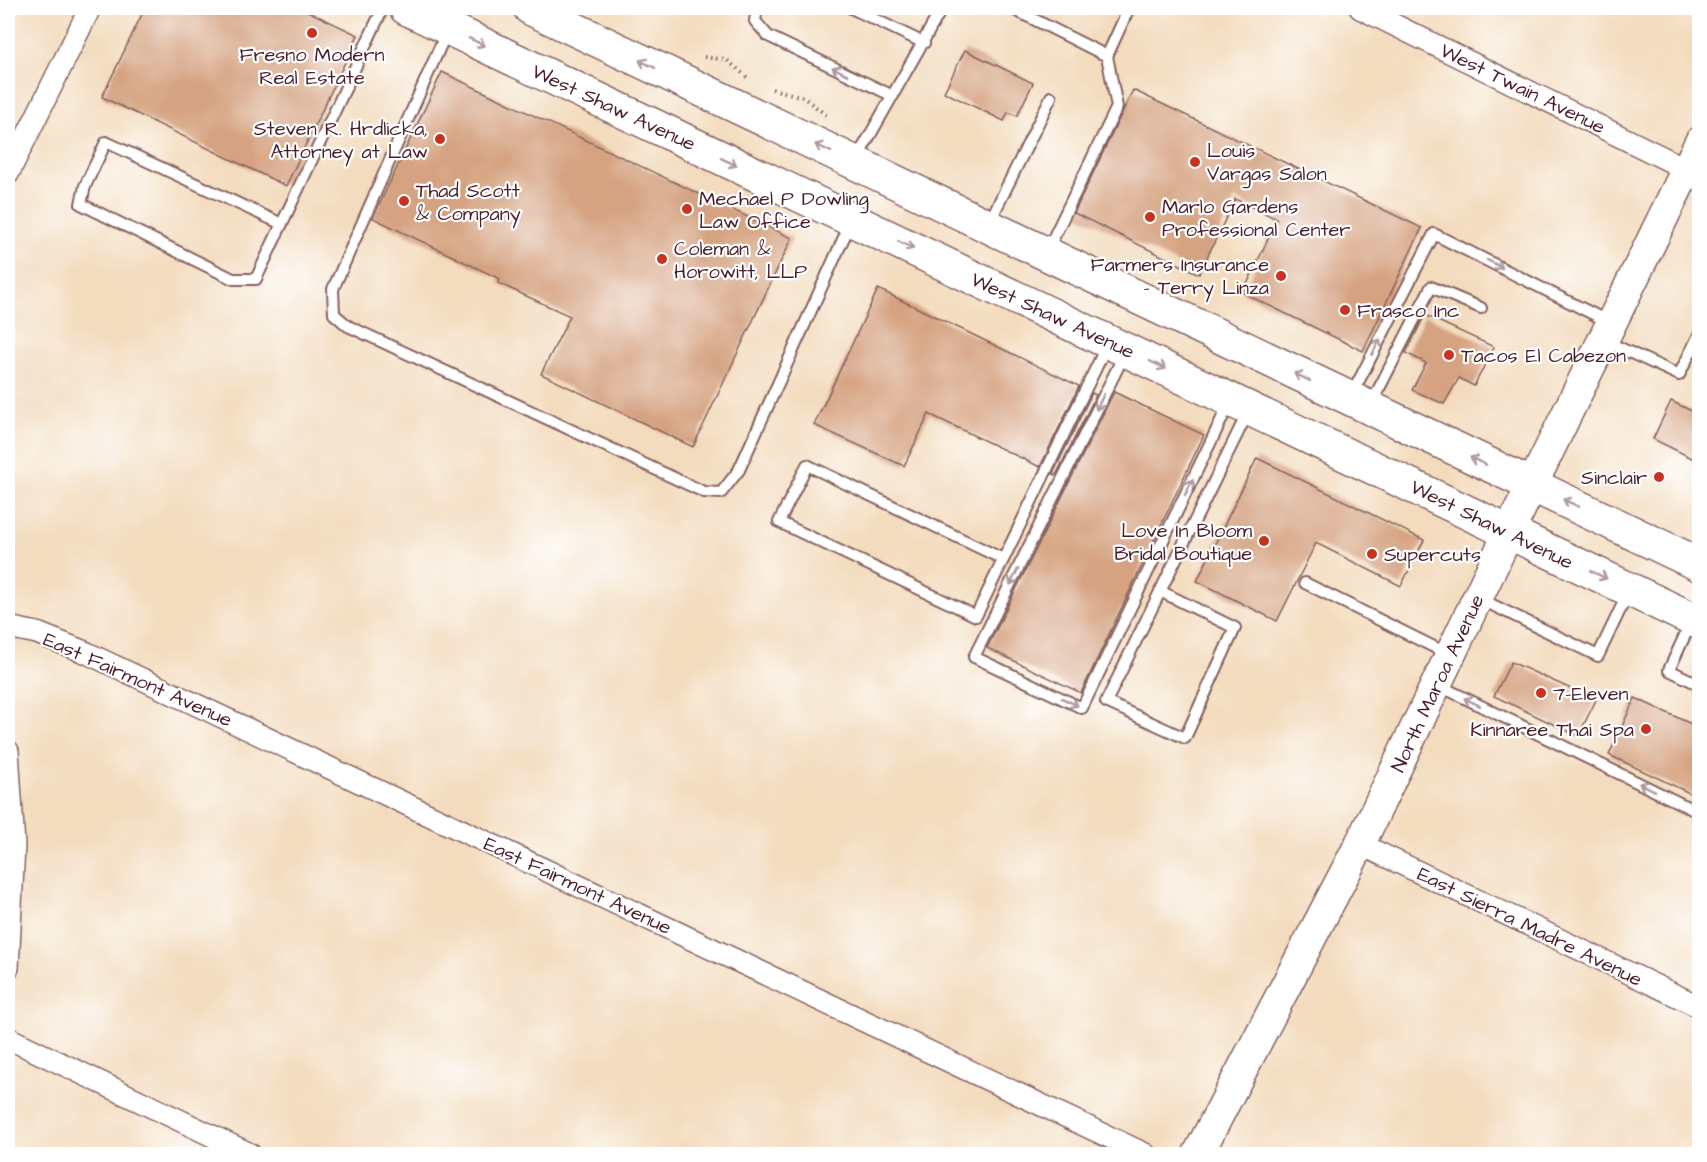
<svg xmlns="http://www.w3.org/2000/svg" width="1707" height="1162" font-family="'Architects Daughter',sans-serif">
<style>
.building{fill:#d5a381}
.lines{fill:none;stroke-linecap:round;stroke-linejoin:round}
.lane-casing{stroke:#85615e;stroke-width:14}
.street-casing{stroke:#85615e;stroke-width:24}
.secondary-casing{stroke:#85615e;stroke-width:33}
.primary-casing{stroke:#85615e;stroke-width:36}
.path{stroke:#85615e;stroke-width:4;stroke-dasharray:1.5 4.5;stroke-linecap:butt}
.lane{stroke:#fff;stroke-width:10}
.street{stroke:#fff;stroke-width:21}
.secondary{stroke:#fff;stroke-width:30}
.primary{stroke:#fff;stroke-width:33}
.oneway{stroke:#ae9aa0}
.poi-dot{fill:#c8321e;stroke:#fff;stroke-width:2}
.labels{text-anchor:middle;stroke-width:4.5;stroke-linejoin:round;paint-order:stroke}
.poi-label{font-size:20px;fill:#4a1f2b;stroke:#fff;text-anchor:start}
.street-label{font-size:20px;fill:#4a1f2b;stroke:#fff}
</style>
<rect width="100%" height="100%" fill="#fff"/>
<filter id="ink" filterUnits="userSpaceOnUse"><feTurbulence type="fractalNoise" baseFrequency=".0167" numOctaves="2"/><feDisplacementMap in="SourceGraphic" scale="12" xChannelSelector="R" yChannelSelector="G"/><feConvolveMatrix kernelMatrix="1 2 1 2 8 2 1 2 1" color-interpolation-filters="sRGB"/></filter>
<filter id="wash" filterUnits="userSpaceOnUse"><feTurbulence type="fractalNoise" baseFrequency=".008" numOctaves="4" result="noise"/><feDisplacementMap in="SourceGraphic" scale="24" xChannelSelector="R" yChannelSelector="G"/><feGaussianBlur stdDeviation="1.35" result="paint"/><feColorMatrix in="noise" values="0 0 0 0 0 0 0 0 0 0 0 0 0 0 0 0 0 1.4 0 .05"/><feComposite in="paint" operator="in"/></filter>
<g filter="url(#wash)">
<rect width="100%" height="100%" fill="#f3dcbe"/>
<g id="blocks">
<!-- building -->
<path class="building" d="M 145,8 L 301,8 L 358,35 L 286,186 L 102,97 Z
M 965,50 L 1033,83 L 1017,116 L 1008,112 L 1004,121 L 944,92 Z
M 442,72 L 792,238 L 693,447 L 541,374 L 570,316 L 498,283 L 500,279 L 373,218 Z
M 1133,90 L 1422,228 L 1363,351 L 1243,293 L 1277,219 L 1235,199 L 1199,274 L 1074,213 Z
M 878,289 L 1079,386 L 1040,467 L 929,414 L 904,466 L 814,425 Z
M 1425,315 L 1494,347 L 1474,386 L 1459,378 L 1444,404 L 1412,390 L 1426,363 L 1406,353 Z
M 1114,392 L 1204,435 L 1081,693 L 987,648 Z
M 1092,393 L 1096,395 L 1056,475 L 1053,474 Z
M 1671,401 L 1700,415 L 1700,462 L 1653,439 Z
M 1257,458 L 1424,540 L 1401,586 L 1316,543 L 1277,621 L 1197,581 Z
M 1511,662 L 1596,700 L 1578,736 L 1494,696 Z
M 1635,698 L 1700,728 L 1700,798 L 1609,755 Z"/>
</g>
</g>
<g filter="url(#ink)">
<use href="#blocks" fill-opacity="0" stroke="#85615e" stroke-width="1.5"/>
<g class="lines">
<defs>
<path id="lane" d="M 757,8 L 755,21 L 768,36 L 893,96
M 851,8 L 924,43
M 1011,8 L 1107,56
M 447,31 L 333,289 L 334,314 L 348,326 L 704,492 L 721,493 L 739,470 L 850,224
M 856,160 L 942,8
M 989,223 L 1051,97
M 282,224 L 106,142 L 85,186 L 81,204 L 233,279 L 256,279 L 383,8
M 1047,251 L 1117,107 L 1107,56 L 1129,8
M 1605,341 L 1679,375 L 1700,333
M 1125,353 L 974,657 L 1082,708 L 1230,402
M 1351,396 L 1434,234 L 1611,323
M 1370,406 L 1431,287 L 1481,308
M 1003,559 L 807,465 L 779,522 L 976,616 L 1107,345
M 1305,583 L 1450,655
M 1160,591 L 1235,628 L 1185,738 L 1106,702 L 1248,412
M 1480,599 L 1598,656 L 1628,593
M 1691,622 L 1669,670 L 1700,685
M 1438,685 L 1700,813"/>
<path id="street" d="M 1360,8 L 1686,169
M 8,174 L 90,8
M 8,627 L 37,633 L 87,653 L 1145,1154
M 8,751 L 14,845 L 8,968
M 1360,844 L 1700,1007
M 8,1038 L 250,1154"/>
<path id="secondary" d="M 1198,1154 L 1360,844 L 1509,532 L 1700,142"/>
<path id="primary" d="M 406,8 L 1700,623
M 530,8 L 1700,565"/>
</defs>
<!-- lane casing -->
<use href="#lane" class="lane-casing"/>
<!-- street casing -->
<use href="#street" class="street-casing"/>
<!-- secondary casing -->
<use href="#secondary" class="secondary-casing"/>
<!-- primary casing -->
<use href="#primary" class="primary-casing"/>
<!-- path -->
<path class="path" d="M 704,57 L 727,60 L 749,79
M 772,89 L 803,97 L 826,115"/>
<!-- lane -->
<use href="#lane" class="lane"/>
<!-- street -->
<use href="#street" class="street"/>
<!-- secondary -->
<use href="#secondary" class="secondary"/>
<!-- primary -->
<use href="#primary" class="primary"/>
</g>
<!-- one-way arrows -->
<defs><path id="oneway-shaft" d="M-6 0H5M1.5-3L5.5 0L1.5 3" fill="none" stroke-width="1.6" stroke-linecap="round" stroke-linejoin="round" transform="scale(1.5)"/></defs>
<g class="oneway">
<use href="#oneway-shaft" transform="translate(477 42) rotate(25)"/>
<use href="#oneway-shaft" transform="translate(647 64) rotate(-154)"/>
<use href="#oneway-shaft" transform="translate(840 71) rotate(-154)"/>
<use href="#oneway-shaft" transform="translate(823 148) rotate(-154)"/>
<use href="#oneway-shaft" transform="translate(729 162) rotate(25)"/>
<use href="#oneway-shaft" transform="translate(906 245) rotate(25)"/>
<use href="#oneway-shaft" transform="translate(1495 264) rotate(27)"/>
<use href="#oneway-shaft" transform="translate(1376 347) rotate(-63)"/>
<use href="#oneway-shaft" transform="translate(1158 365) rotate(26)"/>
<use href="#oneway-shaft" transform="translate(1302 377) rotate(-154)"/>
<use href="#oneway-shaft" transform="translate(1100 402) rotate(116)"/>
<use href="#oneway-shaft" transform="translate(1478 461) rotate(-155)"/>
<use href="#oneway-shaft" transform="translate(1189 487) rotate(-64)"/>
<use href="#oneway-shaft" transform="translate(1571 503) rotate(-155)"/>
<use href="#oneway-shaft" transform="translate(1599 575) rotate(25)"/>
<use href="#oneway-shaft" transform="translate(1014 577) rotate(116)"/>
<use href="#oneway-shaft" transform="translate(1070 702) rotate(25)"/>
<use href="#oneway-shaft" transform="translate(1472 702) rotate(-154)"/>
<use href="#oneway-shaft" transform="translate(1647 787) rotate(-154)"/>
</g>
</g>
<!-- markers -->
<g class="poi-dot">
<circle cx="312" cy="33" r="6"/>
<circle cx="440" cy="139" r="6"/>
<circle cx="1195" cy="162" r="6"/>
<circle cx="404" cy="201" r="6"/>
<circle cx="687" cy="209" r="6"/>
<circle cx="1150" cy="217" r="6"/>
<circle cx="662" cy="259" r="6"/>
<circle cx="1281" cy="276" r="6"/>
<circle cx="1345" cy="310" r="6"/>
<circle cx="1449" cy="355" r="6"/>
<circle cx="1659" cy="477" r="6"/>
<circle cx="1264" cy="541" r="6"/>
<circle cx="1372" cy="554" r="6"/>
<circle cx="1541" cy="693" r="6"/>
<circle cx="1646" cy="729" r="6"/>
</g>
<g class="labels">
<!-- poi labels -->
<g class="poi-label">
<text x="312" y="61" text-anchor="middle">Fresno Modern<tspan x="312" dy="23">Real Estate</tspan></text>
<text x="428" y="135" text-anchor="end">Steven R. Hrdlicka,<tspan x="428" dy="23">Attorney at Law</tspan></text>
<text x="1207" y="157">Louis<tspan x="1207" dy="23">Vargas Salon</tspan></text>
<text x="416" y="197">Thad Scott<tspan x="416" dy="23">&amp; Company</tspan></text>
<text x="699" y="205">Mechael P Dowling<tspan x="699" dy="23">Law Office</tspan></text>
<text x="1162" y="213">Marlo Gardens<tspan x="1162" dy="23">Professional Center</tspan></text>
<text x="674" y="255">Coleman &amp;<tspan x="674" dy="23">Horowitt, LLP</tspan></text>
<text x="1269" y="271" text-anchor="end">Farmers Insurance<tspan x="1269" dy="23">- Terry Linza</tspan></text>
<text x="1357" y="317">Frasco Inc</text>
<text x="1461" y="362">Tacos El Cabezon</text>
<text x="1647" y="484" text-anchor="end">Sinclair</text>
<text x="1252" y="537" text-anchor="end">Love In Bloom<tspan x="1252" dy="23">Bridal Boutique</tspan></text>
<text x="1384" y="561">Supercuts</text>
<text x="1553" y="700">7-Eleven</text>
<text x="1634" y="736" text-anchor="end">Kinnaree Thai Spa</text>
</g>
<!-- street labels -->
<g class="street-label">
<text transform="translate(1523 88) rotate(26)" y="7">West Twain Avenue</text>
<text transform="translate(614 107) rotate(25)" y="7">West Shaw Avenue</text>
<text transform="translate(1053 315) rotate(25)" y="7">West Shaw Avenue</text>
<text transform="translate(1492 524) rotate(26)" y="7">West Shaw Avenue</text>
<text transform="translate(138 679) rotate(24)" y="7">East Fairmont Avenue</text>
<text transform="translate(1437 683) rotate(-65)" y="7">North Maroa Avenue</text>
<text transform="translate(578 885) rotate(25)" y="7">East Fairmont Avenue</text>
<text transform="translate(1530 926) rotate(26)" y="7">East Sierra Madre Avenue</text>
</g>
</g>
<!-- margin -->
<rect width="1707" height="1162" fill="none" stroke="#fff" stroke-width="30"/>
</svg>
